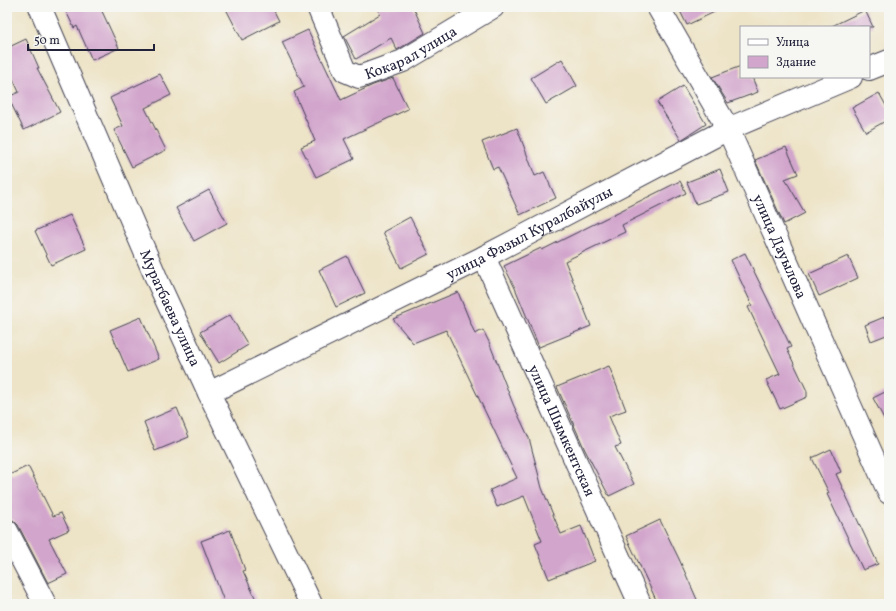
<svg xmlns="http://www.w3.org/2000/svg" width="896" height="611" font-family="Vollkorn,serif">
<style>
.building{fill:#d2a5cc}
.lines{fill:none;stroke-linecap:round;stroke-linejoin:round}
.minor-casing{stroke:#403f50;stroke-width:24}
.minor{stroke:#fff;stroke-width:22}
.labels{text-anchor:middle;stroke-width:3;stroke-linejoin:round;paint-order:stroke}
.street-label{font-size:15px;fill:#22223b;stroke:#f6f6f2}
</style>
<rect width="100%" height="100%" fill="#f6f6f2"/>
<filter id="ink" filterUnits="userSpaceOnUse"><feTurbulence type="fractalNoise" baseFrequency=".025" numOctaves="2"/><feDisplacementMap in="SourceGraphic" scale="8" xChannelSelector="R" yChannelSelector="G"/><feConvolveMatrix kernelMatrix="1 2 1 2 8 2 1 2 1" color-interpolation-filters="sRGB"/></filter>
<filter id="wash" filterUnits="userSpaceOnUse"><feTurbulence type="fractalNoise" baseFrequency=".012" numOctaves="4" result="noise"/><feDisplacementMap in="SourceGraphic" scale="16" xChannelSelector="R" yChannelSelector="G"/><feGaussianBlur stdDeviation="0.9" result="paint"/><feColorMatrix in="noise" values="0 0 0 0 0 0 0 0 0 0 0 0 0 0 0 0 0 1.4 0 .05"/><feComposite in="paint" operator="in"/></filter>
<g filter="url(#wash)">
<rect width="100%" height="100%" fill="#ede3c6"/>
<g id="blocks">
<!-- building -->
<path class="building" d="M 64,7 L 100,7 L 119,48 L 92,60 L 77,26 L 74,28 Z
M 225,7 L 272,7 L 279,21 L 242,40 Z
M 377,7 L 413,7 L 425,33 L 397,50 L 391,38 L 356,59 L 344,36 L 380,14 Z
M 678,7 L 725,7 L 687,25 Z
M 865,10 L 873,27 L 830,27 Z
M 308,30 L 341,100 L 373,85 L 393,78 L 408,109 L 344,139 L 354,159 L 316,177 L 301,147 L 315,141 L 294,92 L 304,87 L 282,42 Z
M 26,39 L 39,68 L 37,68 L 60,112 L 24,130 L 8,97 L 19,92 L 7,66 L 7,48 Z
M 562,59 L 577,86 L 546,104 L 531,78 Z
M 741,66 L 741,77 L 752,77 L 758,92 L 728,103 L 712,77 Z
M 160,74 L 171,95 L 145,108 L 166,150 L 132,167 L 114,130 L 123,126 L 110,98 Z
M 683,86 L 706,124 L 681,140 L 657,102 Z
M 879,93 L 889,111 L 889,119 L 866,132 L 852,108 Z
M 517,128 L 535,176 L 544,172 L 556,198 L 520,215 L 498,167 L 493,169 L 482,142 Z
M 786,147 L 798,174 L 785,179 L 805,213 L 784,224 L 755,160 Z
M 720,169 L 729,192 L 696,204 L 687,182 Z
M 680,181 L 686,193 L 622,225 L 625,232 L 565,261 L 591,326 L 539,347 L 515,288 L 504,266 L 541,248 L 542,250 Z
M 209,190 L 227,223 L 194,241 L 176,208 Z
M 70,215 L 86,249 L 51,265 L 35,231 Z
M 410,217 L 429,254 L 401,268 L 383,232 Z
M 745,253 L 791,347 L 787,349 L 807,391 L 807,397 L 780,409 L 766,380 L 780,374 L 748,307 L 752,305 L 731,260 Z
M 347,256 L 365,293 L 336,307 L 319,270 Z
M 848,256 L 858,278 L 819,296 L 809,274 Z
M 458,292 L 475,334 L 483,330 L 489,342 L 513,404 L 529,438 L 542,488 L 561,534 L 581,526 L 595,561 L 549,579 L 535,544 L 542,541 L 524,496 L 497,507 L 490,490 L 517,478 L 446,330 L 413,343 L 393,319 Z
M 230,315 L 248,345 L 219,363 L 200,332 Z
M 889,315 L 889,334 L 871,341 L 865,325 Z
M 141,317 L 159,359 L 128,372 L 110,330 Z
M 609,366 L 626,410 L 609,416 L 621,445 L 615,447 L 634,484 L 609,496 L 585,450 L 557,387 Z
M 889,390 L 889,428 L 873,398 Z
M 177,408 L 189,437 L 155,451 L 144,422 Z
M 831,449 L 841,472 L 836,474 L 878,564 L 863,570 L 827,494 L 829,493 L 812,458 Z
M 28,466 L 53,516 L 61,513 L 69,530 L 49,539 L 67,574 L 48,583 L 18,525 L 13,520 L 7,518 L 7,476 Z
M 660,520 L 679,559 L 699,604 L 658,604 L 626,536 Z
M 230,530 L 245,570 L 243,571 L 258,604 L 225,604 L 201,541 Z"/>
</g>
</g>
<g filter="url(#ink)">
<use href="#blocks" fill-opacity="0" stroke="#403f50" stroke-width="1"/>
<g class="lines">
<defs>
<g id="minor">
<path id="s1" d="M 40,7 L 158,282 L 209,393 L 311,604"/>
<path id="s2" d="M 318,7 L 345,71 L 359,77 L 403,61 L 493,7"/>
<path id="s3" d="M 658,7 L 728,129 L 889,493"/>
<path d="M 869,69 L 889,61"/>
<path id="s4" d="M 484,257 L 640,604"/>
<path id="s5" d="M 209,393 L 484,257 L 728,129 L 851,77"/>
<path d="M 7,531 L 45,604"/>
</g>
</defs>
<!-- minor casing -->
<use href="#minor" class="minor-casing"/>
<!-- minor -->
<use href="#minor" class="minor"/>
</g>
</g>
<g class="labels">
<!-- street labels -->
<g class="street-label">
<text dy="5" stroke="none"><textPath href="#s2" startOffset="142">Кокарал улица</textPath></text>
<text dy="5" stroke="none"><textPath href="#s5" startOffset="358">улица Фазыл Куралбайулы</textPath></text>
<text dy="5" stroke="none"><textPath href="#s3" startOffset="269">улица Дауылова</textPath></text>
<text dy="5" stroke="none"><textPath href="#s1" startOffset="328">Муратбаева улица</textPath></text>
<text dy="5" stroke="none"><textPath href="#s4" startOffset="190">улица Шымкентская</textPath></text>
</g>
</g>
<!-- margin -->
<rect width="896" height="611" fill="none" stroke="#f6f6f2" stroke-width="24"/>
<!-- legend -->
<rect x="740" y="26" width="130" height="52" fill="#f6f6f2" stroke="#a1a1a9"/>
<rect x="748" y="39" width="20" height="6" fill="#ffffff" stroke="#a1a1a9"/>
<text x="776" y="46" font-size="12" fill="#22223b">Улица</text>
<rect x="748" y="56" width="20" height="12" fill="#d2a5cc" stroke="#a1a1a9"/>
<text x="776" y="66" font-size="12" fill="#22223b">Здание</text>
<!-- scale -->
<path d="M28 44v6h126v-6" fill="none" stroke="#22223b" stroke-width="2"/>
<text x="34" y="44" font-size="12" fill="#22223b" stroke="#f6f6f2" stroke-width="3" paint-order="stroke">50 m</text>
</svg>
